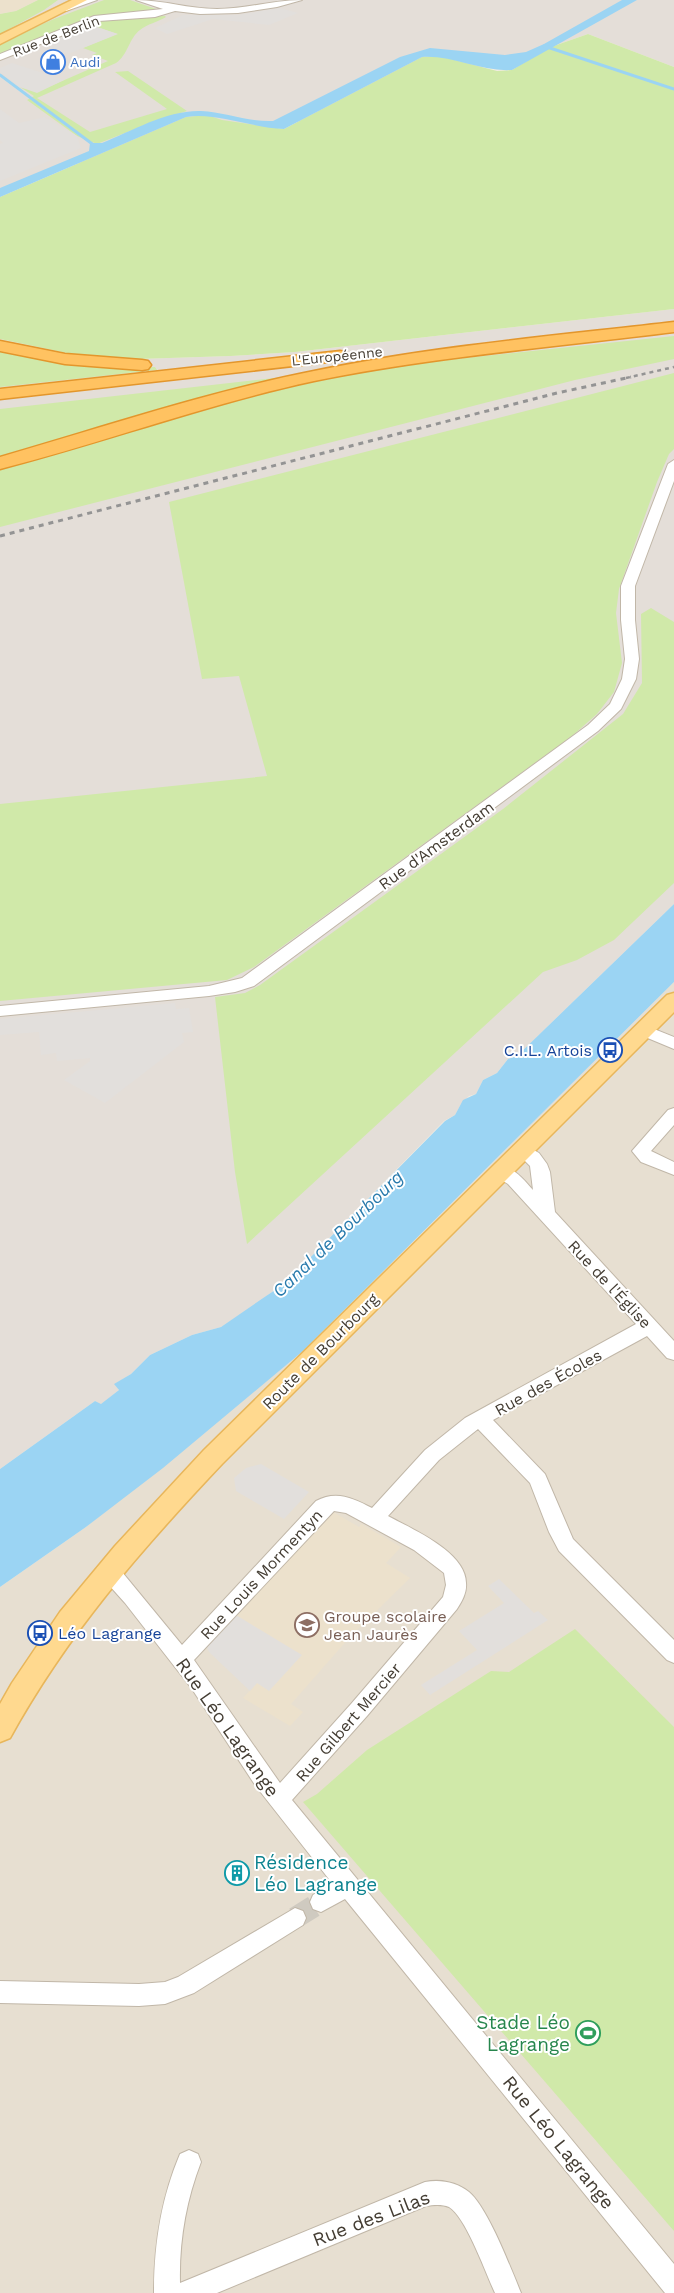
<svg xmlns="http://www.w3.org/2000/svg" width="674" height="2293" font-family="'Work Sans',sans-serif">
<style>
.residential{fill:#e7dfd1}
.industrial{fill:#e4ded8}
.education{fill:#ece1cc}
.green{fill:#d0e9a9}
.parking{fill:#e2dfdc}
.water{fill:#9bd4f3}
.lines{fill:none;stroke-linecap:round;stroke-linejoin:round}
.stream{stroke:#9bd4f3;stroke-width:3}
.minor-tunnel{stroke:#cfcac0;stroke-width:22;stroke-dasharray:22 11;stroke-linecap:butt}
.minor-casing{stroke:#c1b7a8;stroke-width:2}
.major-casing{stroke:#e8b65b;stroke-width:3}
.highway-casing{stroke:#e3962c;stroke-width:3}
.minor{fill:#fff;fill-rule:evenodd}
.major{fill:#ffd98f;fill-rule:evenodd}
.highway{fill:#ffc261;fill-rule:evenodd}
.rail-far1{stroke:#949494;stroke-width:2.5;stroke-dasharray:4 4;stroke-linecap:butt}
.rail{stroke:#949494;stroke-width:3;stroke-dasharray:5 5;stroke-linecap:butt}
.labels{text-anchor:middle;stroke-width:4;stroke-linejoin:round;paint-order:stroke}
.far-street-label{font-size:14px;fill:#443d33;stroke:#fff}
.far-shop-label{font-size:14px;fill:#366cbe;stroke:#fff;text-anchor:start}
.street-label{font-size:16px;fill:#443d33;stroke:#fff}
.transit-label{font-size:16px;fill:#164399;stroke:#fff;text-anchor:end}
.education-label{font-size:16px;fill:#785e54;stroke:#fff;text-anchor:start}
.water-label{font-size:18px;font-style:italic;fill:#287aac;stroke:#fff}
.near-street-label{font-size:19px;fill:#443d33;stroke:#fff}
.near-culture-label{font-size:19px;fill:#0d838f;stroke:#fff;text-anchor:start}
.near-leisure-label{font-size:19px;fill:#27864d;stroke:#fff;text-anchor:end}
</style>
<rect width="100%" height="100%" fill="#f2ede3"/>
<!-- residential -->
<path class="residential" d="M 674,982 L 674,2293 L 0,2293 L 0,1587 L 86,1527 L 303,1351 Z"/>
<!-- industrial -->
<path class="industrial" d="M 38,0 L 674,0 L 674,67 L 588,34 L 548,48 L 301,121 L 74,164 L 0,197 L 0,14 L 16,11 Z
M 674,309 L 674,904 L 517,1056 L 508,1059 L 497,1073 L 483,1080 L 476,1094 L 469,1096 L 461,1104 L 455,1115 L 444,1121 L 293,1275 L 258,1303 L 221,1327 L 192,1335 L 150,1355 L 131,1374 L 115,1384 L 119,1390 L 101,1405 L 95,1401 L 0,1469 L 0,339 L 77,355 L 138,359 L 231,356 L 295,352 Z"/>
<!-- education -->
<path class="education" d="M 0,0 L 38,0 L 16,11 L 0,14 Z
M 328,1509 L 359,1527 L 361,1524 L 401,1547 L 386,1563 L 410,1578 L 350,1637 L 291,1704 L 303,1712 L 290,1726 L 243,1698 L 257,1683 L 231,1612 Z"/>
<!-- green -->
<path class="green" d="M 38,0 L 58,0 L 44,10 L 0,34 L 0,14 L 16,11 Z
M 104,0 L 130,0 L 159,10 L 102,15 L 0,55 L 0,43 L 54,19 Z
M 165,16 L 166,17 C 158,22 147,24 140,30 C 129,38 128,55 116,63 L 37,98 L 90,132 L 167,109 L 115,72 L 128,71 L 187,111 L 158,120 L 97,144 L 77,136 L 27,100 L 34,96 L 20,87 L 37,92 L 108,61 L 92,55 L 97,53 L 83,48 L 117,34 L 91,25 L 104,18 Z
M 588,34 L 674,67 L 674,309 L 295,352 L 231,356 L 138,359 L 76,355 L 0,339 L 0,197 L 186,117 L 207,115 L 222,120 L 284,129 L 422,57 L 439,56 L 497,71 L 512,70 L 548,48 Z
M 674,336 L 674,359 L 575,380 L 0,527 L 0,469 L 264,393 L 365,371 L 428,362 Z
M 0,350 C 51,363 103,369 155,367 L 157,370 L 0,387 Z
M 674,373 L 674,449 L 669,454 L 657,482 L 619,589 L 616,613 L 622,663 L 614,692 L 597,714 L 572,736 L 254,967 L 227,980 L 0,1001 L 0,804 L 267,776 L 239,676 L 202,679 L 169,502 Z
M 310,374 L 0,456 L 0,409 Z
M 651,608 L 674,622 L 674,883 L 614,940 L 577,960 L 543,972 L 247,1244 L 235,1172 L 215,997 L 245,993 L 260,985 L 503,809 L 623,714 L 642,683 L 641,614 Z
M 575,1629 L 674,1727 L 674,2231 L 303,1802 L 317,1794 L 367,1750 L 491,1671 L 509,1672 Z"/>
<!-- parking -->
<path class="parking" d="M 280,8 L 298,13 L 269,25 L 213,19 L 167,34 L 155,28 L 183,15 L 238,15 Z
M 91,25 L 118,34 L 68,54 L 41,45 Z
M 12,63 L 64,80 L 37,93 L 20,87 L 0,72 L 0,68 Z
M 0,109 L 19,123 L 45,117 L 77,136 L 81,148 L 0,181 L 0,144 L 3,143 L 0,140 Z
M 175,1003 L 176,1009 L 189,1008 L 193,1032 L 182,1033 L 184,1042 L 105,1103 L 64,1080 L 90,1061 L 90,1058 L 57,1061 L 56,1053 L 41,1055 L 39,1032 L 0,1035 L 0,1019 Z
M 261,1464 L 309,1492 L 284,1519 L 236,1491 L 234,1478 L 246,1468 Z
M 499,1579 L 534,1613 L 538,1611 L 548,1620 L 430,1695 L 421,1685 L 477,1650 L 459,1631 L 504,1603 L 488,1586 Z
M 231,1612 L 302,1655 L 269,1691 L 257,1683 L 250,1691 L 209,1652 L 205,1642 Z"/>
<!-- water -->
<path class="water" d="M 622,0 L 637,0 L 512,70 C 481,72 453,55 422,57 L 284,129 C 252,128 216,112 186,117 L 0,197 L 0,188 L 89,151 L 90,143 L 102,143 C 132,131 167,110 201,111 C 225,112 248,122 273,121 L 400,57 L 430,48 L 505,55 L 526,52 L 544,44 Z
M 674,904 L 674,982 L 303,1351 L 163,1468 L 86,1527 L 0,1587 L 0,1469 L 95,1401 L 101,1404 L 119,1390 L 114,1384 L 131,1374 L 150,1355 L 192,1335 L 221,1327 L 272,1292 L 293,1275 L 445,1121 L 455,1115 L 463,1100 L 476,1094 L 483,1080 L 497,1073 L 508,1059 L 517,1056 Z"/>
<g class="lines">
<!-- stream -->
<path class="stream" d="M 544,46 L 674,89
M 0,75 L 95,146"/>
<!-- minor-tunnel -->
<path class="minor-tunnel" d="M 295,1918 L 321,1902"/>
<defs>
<path id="minor" d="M 82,0 L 97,0 L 66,11 L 61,8 Z
M 136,0 C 163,0 189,9 217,9 C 246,9 273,0 302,0 L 277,7 L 238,13 L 200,14 L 175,11 L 155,17 L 99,21 L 0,60 L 0,54 L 94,16 L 163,9 Z
M 674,460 L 674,481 L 635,586 L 635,620 L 639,659 L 636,679 L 621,709 L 598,731 L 254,986 L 235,992 L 209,996 L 0,1016 L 0,1006 L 209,986 L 242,978 L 588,725 L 610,704 L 622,679 L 625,659 L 621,620 L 621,586 L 668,464 Z
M 644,1025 L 674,1037 L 674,1049 L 638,1034 L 636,1030 L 638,1026 Z
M 674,1108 L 674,1125 L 651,1151 L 674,1162 L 674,1175 L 641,1162 L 632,1151 L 668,1110 Z
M 523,1144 L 539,1153 L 547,1164 L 550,1172 L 555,1212 L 674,1341 L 674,1360 L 667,1358 L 647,1336 L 493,1420 L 545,1474 L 573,1539 L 674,1640 L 674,1663 L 667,1660 L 559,1551 L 549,1532 L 530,1483 L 478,1429 L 439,1460 L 388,1516 C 412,1529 466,1552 466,1583 C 467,1593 462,1601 457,1609 L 367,1716 L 292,1800 L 674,2264 L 674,2293 L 665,2293 L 345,1899 L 321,1912 L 313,1909 L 310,1902 L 313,1895 L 332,1883 L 255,1785 L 192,1689 L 125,1603 L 108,1584 L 98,1579 L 95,1573 L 98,1567 L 105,1565 L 122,1572 L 182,1645 L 316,1501 C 336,1490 353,1498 372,1508 L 425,1450 L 465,1418 L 636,1324 L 508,1184 L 495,1176 L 492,1172 L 495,1168 C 511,1163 523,1179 533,1190 L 530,1166 L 514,1150 L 517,1146 ZM 334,1511 L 346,1513 L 414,1550 L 444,1573 L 446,1585 L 443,1597 L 351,1704 L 280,1783 L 194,1660 Z
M 295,1908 L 303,1911 L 306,1918 L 303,1925 L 194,1993 L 165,2004 L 139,2006 L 0,2003 L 0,1981 L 139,1984 L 165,1982 L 178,1977 Z
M 189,2150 L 198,2154 L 201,2162 C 186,2201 179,2241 180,2283 L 425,2182 C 440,2179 457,2182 469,2192 C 488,2208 511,2269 521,2293 L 495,2293 C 486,2274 466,2217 449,2207 C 442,2204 433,2205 426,2206 L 217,2293 L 154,2293 C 154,2244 161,2199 180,2154 Z"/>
<path id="major" d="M 72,0 L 87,0 L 0,44 L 0,35 Z
M 674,993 L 674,1012 L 222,1464 C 140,1551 68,1633 10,1738 L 0,1742 L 0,1704 L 12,1683 L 60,1612 L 115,1546 L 204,1450 L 667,995 Z"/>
<path id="highway" d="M 674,322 L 674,332 C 554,347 432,357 314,381 C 207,404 105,442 0,469 L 0,457 C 104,427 208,392 314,371 C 433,346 554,336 674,322 Z
M 0,341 L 65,354 L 142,360 L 148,361 L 151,365 L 148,369 L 142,370 L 65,364 L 0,351 Z
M 340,351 L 346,352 L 349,356 L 346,360 L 0,399 L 0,389 Z"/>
</defs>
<!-- minor casing -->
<use href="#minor" class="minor-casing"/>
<!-- major casing -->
<use href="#major" class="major-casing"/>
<!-- highway casing -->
<use href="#highway" class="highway-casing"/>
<!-- minor -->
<use href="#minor" class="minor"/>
<!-- major -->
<use href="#major" class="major"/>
<!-- highway -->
<use href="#highway" class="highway"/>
<!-- rail-far1 -->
<path class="rail-far1" d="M 626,378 L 674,367"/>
<!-- rail -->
<path class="rail" d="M 0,536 L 557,393 L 631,377"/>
</g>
<!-- icons -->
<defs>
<symbol id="shop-ring" viewBox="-11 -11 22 22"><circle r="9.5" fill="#fff" stroke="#3f7fe0" stroke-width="1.5"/><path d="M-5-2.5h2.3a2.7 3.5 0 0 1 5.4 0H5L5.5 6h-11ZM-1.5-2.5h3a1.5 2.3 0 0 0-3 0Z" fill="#3f7fe0"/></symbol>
<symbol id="bus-ring" viewBox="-11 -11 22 22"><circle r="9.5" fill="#fff" stroke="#1a4fb4" stroke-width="1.5"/><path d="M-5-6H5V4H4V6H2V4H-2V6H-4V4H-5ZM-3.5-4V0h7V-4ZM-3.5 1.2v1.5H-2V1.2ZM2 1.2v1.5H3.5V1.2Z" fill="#1a4fb4"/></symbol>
<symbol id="school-ring" viewBox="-11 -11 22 22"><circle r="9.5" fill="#fff" stroke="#8d6e63" stroke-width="1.5"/><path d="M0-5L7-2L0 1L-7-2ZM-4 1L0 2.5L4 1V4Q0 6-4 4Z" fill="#8d6e63"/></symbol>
<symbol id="building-ring" viewBox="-11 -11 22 22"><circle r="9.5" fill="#fff" stroke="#0f9aa8" stroke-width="1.5"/><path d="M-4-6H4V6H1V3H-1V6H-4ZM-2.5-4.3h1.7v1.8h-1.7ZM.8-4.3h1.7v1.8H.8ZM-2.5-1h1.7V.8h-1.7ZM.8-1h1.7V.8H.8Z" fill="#0f9aa8"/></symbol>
<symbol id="stadium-ring" viewBox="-11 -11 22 22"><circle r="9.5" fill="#fff" stroke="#2e9e5b" stroke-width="1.5"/><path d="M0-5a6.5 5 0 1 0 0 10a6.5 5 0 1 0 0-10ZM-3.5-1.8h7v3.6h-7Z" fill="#2e9e5b"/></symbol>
</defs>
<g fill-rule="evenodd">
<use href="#shop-ring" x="39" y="48" width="28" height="28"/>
<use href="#bus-ring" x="596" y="1036" width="28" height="28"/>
<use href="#school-ring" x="293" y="1611" width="28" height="28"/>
<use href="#bus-ring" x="26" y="1619" width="28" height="28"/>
<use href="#building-ring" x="223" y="1859" width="28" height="28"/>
<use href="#stadium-ring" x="574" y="2019" width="28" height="28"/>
</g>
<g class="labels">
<!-- far-street labels -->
<g class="far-street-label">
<text transform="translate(56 36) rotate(-21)" y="5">Rue de Berlin</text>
<text transform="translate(337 356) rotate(-6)" y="5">L'Européenne</text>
</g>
<!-- far-shop labels -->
<g class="far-shop-label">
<text x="70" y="67">Audi</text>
</g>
<!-- street labels -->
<g class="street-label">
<text transform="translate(436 845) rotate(-36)" y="6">Rue d'Amsterdam</text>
<text transform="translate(610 1284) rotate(47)" y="6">Rue de l'Église</text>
<text transform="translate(320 1351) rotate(-45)" y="6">Route de Bourbourg</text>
<text transform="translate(548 1382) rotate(-29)" y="6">Rue des Écoles</text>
<text transform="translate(261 1574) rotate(-47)" y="6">Rue Louis Mormentyn</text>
<text transform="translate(348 1722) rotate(-49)" y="6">Rue Gilbert Mercier</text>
</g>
<!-- transit labels -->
<g class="transit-label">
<text x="592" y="1056">C.I.L. Artois</text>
<text x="58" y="1639" text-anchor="start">Léo Lagrange</text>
</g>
<!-- education labels -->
<g class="education-label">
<text x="324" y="1622">Groupe scolaire<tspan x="324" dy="18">Jean Jaurès</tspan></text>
</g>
<!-- water labels -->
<g class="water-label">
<text transform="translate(338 1234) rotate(-44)" y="6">Canal de Bourbourg</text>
</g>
<!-- near-street labels -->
<g class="near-street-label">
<text transform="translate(228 1727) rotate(55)" y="7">Rue Léo Lagrange</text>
<text transform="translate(559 2142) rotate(51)" y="7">Rue Léo Lagrange</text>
<text transform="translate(371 2218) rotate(-21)" y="7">Rue des Lilas</text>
</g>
<!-- near-culture labels -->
<g class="near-culture-label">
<text x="254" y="1869">Résidence<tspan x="254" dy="22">Léo Lagrange</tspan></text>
</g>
<!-- near-leisure labels -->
<g class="near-leisure-label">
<text x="570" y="2029">Stade Léo<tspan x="570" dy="22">Lagrange</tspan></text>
</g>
</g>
</svg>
